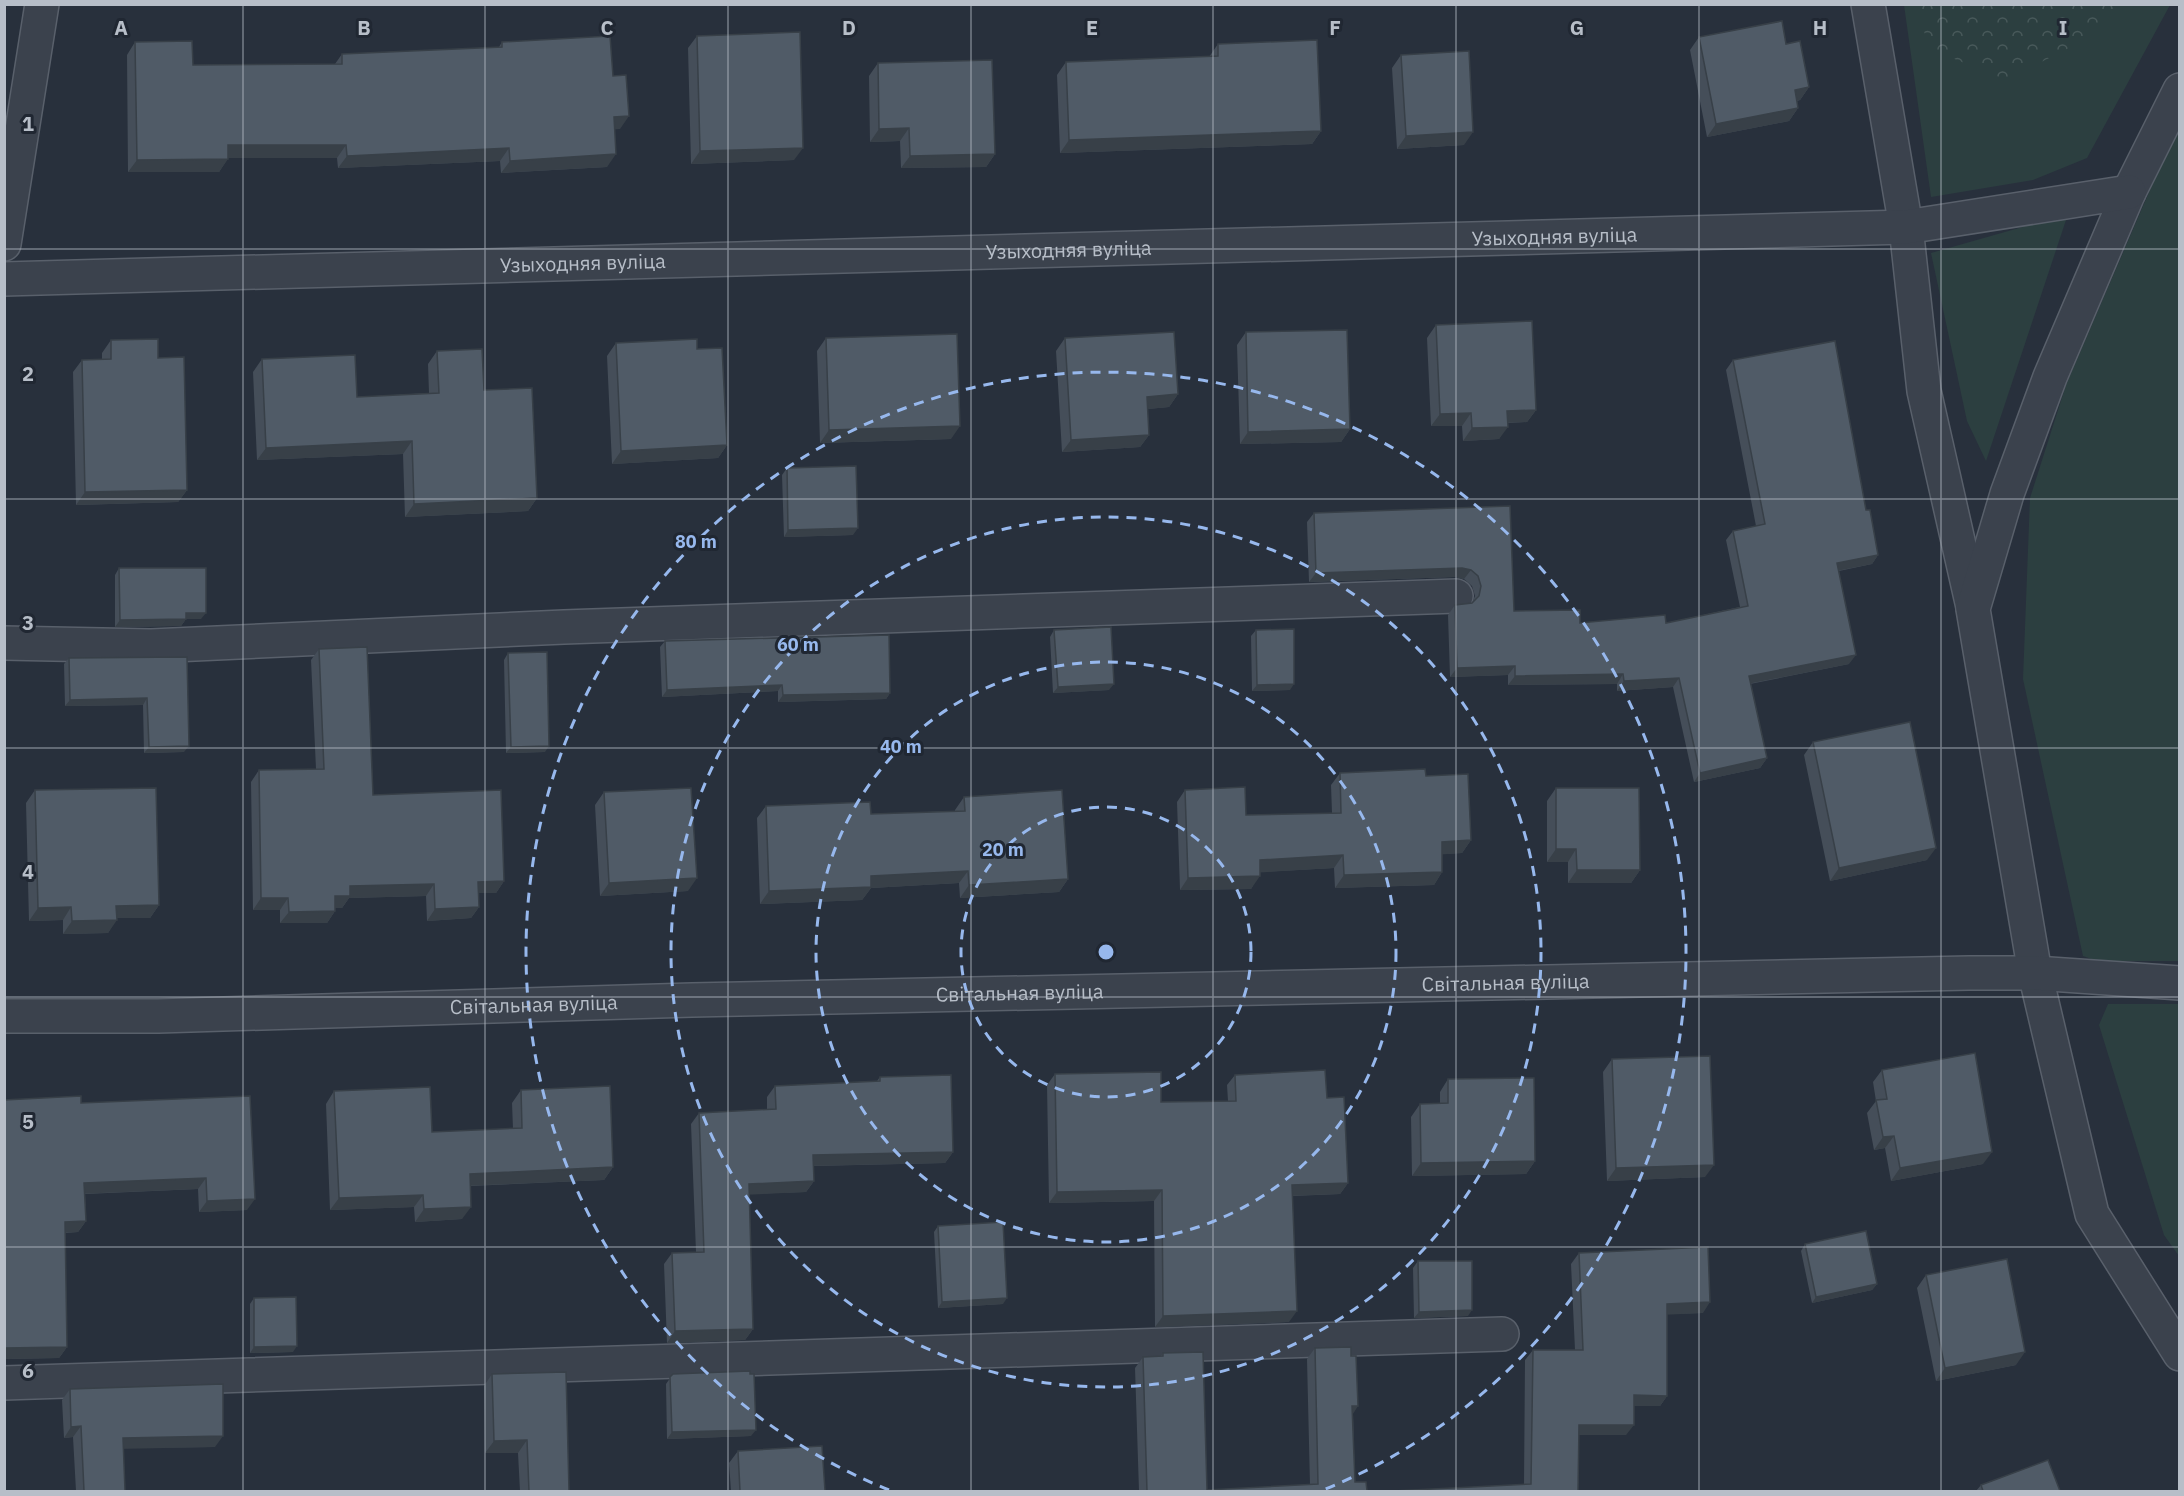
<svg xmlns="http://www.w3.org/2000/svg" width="2184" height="1496" font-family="'IBM Plex Sans',sans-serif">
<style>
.green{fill:#2c3f40}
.forest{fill:url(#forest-crowns)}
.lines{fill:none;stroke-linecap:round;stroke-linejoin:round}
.minor-casing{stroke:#59606b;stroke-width:36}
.minor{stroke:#3b424d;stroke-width:33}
.wall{fill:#454e59}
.shaded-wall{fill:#384048}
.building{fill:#505b67;stroke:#384048;stroke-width:1.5}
.grid{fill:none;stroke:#b7bec8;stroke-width:1.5;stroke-opacity:0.55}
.ring{fill:none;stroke:#97b8ed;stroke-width:3;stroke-dasharray:10 8}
.labels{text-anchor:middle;stroke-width:6;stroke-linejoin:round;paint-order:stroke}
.street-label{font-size:20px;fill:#b7bec8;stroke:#202732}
.grid-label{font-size:20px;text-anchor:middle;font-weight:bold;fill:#b7bec8;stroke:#202732;stroke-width:6;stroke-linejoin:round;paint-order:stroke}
.centre{fill:#97b8ed;stroke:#202732;stroke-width:3}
.ring-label{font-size:18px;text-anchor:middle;font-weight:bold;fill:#97b8ed;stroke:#202732;stroke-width:6;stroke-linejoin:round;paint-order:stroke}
</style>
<defs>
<pattern id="forest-crowns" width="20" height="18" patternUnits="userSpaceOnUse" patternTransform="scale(1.5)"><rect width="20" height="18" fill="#2c3f40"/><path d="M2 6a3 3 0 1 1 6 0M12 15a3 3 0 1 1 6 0" fill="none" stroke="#48595a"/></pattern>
</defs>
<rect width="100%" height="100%" fill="#28303c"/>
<!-- green -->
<path class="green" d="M 1904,5 L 2170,5 L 2087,158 L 2033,180 L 1931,197 Z
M 2179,127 L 2179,961 L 2097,961 L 2083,956 L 2023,679 L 2030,498 L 2066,385 L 2162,162 Z
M 2068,214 L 1986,461 L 1967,421 L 1931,253 Z
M 2108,1004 L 2179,1004 L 2179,1256 L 2164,1235 L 2099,1025 Z"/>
<!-- forest -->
<path class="forest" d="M 1915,5 L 1915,4 L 2119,5 L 2112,26 L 2006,80 L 1930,49 Z"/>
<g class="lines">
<defs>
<g id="minor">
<path d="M 1868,4 L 1906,227 L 1924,391 L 1973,607"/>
<path d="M 2180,90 L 2129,192 L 2050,377 L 2007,494 L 1973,609 L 2035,973 L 2092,1214 L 2180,1354"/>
<path d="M 4,244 L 42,4"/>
<path id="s1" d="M 4,279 L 1906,227 L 2129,192"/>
<path d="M 4,643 L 151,646 L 564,627 L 1456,596"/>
<path id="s2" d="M 4,1016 L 158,1016 L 692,1000 L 1969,973 L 2035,973 L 2180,983"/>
<path d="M 4,1383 L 1502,1334"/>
</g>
</defs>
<!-- minor casing -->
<use href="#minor" class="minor-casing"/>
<!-- minor -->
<use href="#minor" class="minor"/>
</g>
<!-- wall -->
<path class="wall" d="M 697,36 L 794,160 L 691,164 L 688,48 Z
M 1699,37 L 1786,44 L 1809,87 L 1800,100 L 1797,101 L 1798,108 L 1789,121 L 1707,137 L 1690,50 Z
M 135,42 L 193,65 L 335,64 L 342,54 L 499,47 L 502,42 L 613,76 L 620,129 L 615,129 L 607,167 L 501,173 L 500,161 L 338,168 L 337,158 L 228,158 L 219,172 L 128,172 L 127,55 Z
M 1218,44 L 1321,131 L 1312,144 L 1060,153 L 1057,75 L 1066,62 L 1209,57 Z
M 1401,55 L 1464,145 L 1397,149 L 1392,68 Z
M 878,63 L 995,154 L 986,167 L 901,168 L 900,141 L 870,142 L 869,76 Z
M 1436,325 L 1536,410 L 1527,422 L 1508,423 L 1499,439 L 1463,441 L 1462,426 L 1431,426 L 1427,338 Z
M 1246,332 L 1350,429 L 1341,442 L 1240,444 L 1237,345 Z
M 826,338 L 951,439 L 820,443 L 817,351 Z
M 1065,338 L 1178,394 L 1169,407 L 1147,409 L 1149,435 L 1140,447 L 1062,452 L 1056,351 Z
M 111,340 L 158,358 L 187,490 L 178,502 L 76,505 L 73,372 L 82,360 L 102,359 L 102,353 Z
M 616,343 L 697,349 L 727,445 L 718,458 L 612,464 L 607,356 Z
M 437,351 L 484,390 L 537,498 L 528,511 L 405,517 L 403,454 L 257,460 L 253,372 L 262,359 L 357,397 L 429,393 L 428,364 Z
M 1733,360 L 1866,510 L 1878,555 L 1872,564 L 1839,571 L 1849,664 L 1750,684 L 1767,758 L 1760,768 L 1694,782 L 1673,687 L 1617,691 L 1617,684 L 1508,685 L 1508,675 L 1450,677 L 1448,615 L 1455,605 L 1472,603 L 1475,596 L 1472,586 L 1464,579 L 1455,577 L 1309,582 L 1307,522 L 1314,513 L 1510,506 L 1514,611 L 1580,623 L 1666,623 L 1740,607 L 1726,540 L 1733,531 L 1756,526 L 1726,370 Z
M 787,468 L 853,535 L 784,537 L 782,475 Z
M 119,568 L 201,619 L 186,619 L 181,626 L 115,627 L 115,575 Z
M 1054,630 L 1109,690 L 1053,693 L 1050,637 Z
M 1256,630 L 1290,690 L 1252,691 L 1251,636 Z
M 665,641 L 890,693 L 886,699 L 778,702 L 778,691 L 662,697 L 660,647 Z
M 319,649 L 373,795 L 504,881 L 496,893 L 479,893 L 479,907 L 471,918 L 427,921 L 426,896 L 349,898 L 342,908 L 335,908 L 335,911 L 327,923 L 280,923 L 280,910 L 253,910 L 251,782 L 259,770 L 316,769 L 311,660 Z
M 508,653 L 545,752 L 506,753 L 504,660 Z
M 187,657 L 184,752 L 144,753 L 143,705 L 65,706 L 64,664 L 69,658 Z
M 1813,742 L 1927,860 L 1830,881 L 1804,755 Z
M 1340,773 L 1426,776 L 1471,840 L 1462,853 L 1442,854 L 1442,872 L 1434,885 L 1335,888 L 1334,868 L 1260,872 L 1251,889 L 1180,890 L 1177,802 L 1185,790 L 1246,815 L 1332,813 L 1331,785 Z
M 1556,788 L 1640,870 L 1631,883 L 1568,883 L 1568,862 L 1547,862 L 1547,801 Z
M 35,790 L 159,905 L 150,918 L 117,918 L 108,933 L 63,934 L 63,920 L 29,921 L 26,803 Z
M 604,792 L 688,891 L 600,896 L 595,805 Z
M 964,797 L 1068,879 L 1059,892 L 960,898 L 959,883 L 871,888 L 862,900 L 760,904 L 757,818 L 766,806 L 871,814 L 955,811 L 955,810 Z
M 1612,1059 L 1705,1177 L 1607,1181 L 1603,1072 Z
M 1882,1070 L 1983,1164 L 1891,1181 L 1885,1148 L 1874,1150 L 1867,1113 L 1876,1101 L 1873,1082 Z
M 1055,1074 L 1161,1102 L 1228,1101 L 1227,1085 L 1235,1075 L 1327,1098 L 1348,1183 L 1340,1194 L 1292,1196 L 1289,1322 L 1155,1327 L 1154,1201 L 1049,1203 L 1047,1085 Z
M 880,1077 L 953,1152 L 945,1163 L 814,1166 L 814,1181 L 806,1192 L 749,1194 L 753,1329 L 745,1340 L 667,1343 L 664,1264 L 672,1253 L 696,1252 L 691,1124 L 699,1113 L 767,1110 L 767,1097 L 775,1086 L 877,1081 Z
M 1448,1079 L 1535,1161 L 1526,1174 L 1412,1176 L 1411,1117 L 1420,1104 L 1440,1104 L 1440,1092 Z
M 521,1090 L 613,1167 L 604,1180 L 470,1186 L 462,1219 L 415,1222 L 414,1207 L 330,1210 L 326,1104 L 334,1091 L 432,1132 L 513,1129 L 512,1103 Z
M 250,1096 L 247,1210 L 199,1212 L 198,1189 L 85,1194 L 86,1221 L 78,1232 L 65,1233 L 67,1347 L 59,1358 L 4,1359 L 81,1103 Z
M 938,1226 L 1003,1304 L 938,1308 L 934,1232 Z
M 1805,1244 L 1877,1284 L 1872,1290 L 1812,1303 L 1801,1251 Z
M 1579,1253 L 1703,1313 L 1667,1314 L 1667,1396 L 1660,1406 L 1634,1406 L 1626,1435 L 1579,1435 L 1578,1491 L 1524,1484 L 1525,1360 L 1533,1350 L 1575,1350 L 1571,1264 Z
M 1418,1261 L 1468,1316 L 1414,1318 L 1413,1268 Z
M 1926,1275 L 2016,1365 L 1936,1381 L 1917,1288 Z
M 254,1298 L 293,1352 L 250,1353 L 250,1304 Z
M 1315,1348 L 1353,1414 L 1355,1482 L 1367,1491 L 1139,1491 L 1135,1368 L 1143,1357 L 1161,1356 L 1163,1353 L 1207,1490 L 1310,1485 L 1307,1359 Z
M 492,1374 L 569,1491 L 520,1491 L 518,1453 L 485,1453 L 484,1386 Z
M 673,1374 L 751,1436 L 667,1439 L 666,1384 Z
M 70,1389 L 215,1447 L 123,1448 L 125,1491 L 76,1491 L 73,1437 L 64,1438 L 62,1400 Z
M 738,1451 L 825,1491 L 731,1491 L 729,1463 Z
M 1981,1485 L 2060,1491 L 1976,1491 Z"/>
<!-- shaded-wall -->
<path class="shaded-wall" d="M 1809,87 L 1800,100 L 1786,103 L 1795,90 Z
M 1798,108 L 1789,121 L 1707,137 L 1716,124 Z
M 629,116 L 620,129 L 605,130 L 614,117 Z
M 909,128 L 900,141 L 870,142 L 879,129 Z
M 1321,131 L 1312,144 L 1060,153 L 1069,140 Z
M 1473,132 L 1464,145 L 1397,149 L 1406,136 Z
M 228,145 L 346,145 L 337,158 L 219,158 Z
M 509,148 L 500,161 L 338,168 L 347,156 Z
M 803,148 L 794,160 L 691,164 L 700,151 Z
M 616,154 L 607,167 L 501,173 L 510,161 Z
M 995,154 L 986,167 L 901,168 L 910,156 Z
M 228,159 L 219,172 L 128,172 L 137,160 Z
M 1178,394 L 1169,407 L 1138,410 L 1147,397 Z
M 1536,410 L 1527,422 L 1498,423 L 1507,411 Z
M 1471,413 L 1462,426 L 1431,426 L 1440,414 Z
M 960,426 L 951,439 L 820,443 L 829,430 Z
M 1508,427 L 1499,439 L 1463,441 L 1472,428 Z
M 1350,429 L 1341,442 L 1240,444 L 1248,432 Z
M 1149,435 L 1140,447 L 1062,452 L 1071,440 Z
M 412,441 L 403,454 L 257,460 L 266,448 Z
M 727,445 L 718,458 L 612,464 L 621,451 Z
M 187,490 L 178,502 L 76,505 L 85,492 Z
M 537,498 L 528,511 L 405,517 L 414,504 Z
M 858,528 L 853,535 L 784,537 L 788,530 Z
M 1878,555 L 1872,564 L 1831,572 L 1837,563 Z
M 1462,568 L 1471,570 L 1464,579 L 1455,577 L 1309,582 L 1316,573 Z
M 186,613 L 206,613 L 201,619 L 186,619 L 181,626 L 115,627 L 120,620 Z
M 1856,655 L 1849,664 L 1742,685 L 1749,676 Z
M 1515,666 L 1508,675 L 1450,677 L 1457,668 Z
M 1623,674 L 1617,684 L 1508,685 L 1515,676 Z
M 1679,678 L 1673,687 L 1617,691 L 1624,681 Z
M 1114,684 L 1109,690 L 1053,693 L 1058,687 Z
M 1294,684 L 1290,690 L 1252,691 L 1257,685 Z
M 782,685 L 778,691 L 662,697 L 667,690 Z
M 890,693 L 886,699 L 778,702 L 783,695 Z
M 147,698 L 143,705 L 65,706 L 70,700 Z
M 189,746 L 184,752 L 144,753 L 149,747 Z
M 549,746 L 545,752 L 506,753 L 511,747 Z
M 1767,758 L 1760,768 L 1694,782 L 1700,773 Z
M 1471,840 L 1462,853 L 1433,855 L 1442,842 Z
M 1936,848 L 1927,860 L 1830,881 L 1839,868 Z
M 1556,849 L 1576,849 L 1568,862 L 1547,862 Z
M 1343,855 L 1334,868 L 1251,873 L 1260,860 Z
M 1577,870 L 1640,870 L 1631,883 L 1568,883 Z
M 968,871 L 959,883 L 871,888 L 862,900 L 760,904 L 769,891 L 871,876 Z
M 1442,872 L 1434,885 L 1335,888 L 1344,875 Z
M 1260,876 L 1251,889 L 1180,890 L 1188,878 Z
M 697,878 L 688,891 L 600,896 L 609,883 Z
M 1068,879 L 1059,892 L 960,898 L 969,885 Z
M 504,881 L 496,893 L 470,893 L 478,882 Z
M 434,884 L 426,896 L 349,898 L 342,908 L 327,908 L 335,896 L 350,886 Z
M 261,898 L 288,898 L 280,910 L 253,910 Z
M 159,905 L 150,918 L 107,918 L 116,906 Z
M 71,907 L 63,920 L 29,921 L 38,908 Z
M 479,907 L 471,918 L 427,921 L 435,909 Z
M 335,911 L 327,923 L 280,923 L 289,912 Z
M 117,920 L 108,933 L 63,934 L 72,921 Z
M 1894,1136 L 1885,1148 L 1874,1150 L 1883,1137 Z
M 953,1152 L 945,1163 L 805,1166 L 813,1155 Z
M 1992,1152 L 1983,1164 L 1891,1181 L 1900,1168 Z
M 1535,1161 L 1526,1174 L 1412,1176 L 1421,1163 Z
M 1714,1165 L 1705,1177 L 1607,1181 L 1616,1168 Z
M 613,1167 L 604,1180 L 461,1186 L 470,1174 Z
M 206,1178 L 198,1189 L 76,1194 L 84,1183 Z
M 814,1181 L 806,1192 L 741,1195 L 749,1184 Z
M 1348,1183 L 1340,1194 L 1284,1196 L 1292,1185 Z
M 1162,1190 L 1154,1201 L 1049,1203 L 1057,1192 Z
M 423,1195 L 414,1207 L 330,1210 L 339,1198 Z
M 255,1199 L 247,1210 L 199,1212 L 207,1201 Z
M 471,1207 L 462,1219 L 415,1222 L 424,1209 Z
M 86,1221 L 78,1232 L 57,1233 L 65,1222 Z
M 1877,1284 L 1872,1290 L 1812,1303 L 1816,1297 Z
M 1007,1298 L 1003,1304 L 938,1308 L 942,1302 Z
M 1710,1302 L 1703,1313 L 1660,1315 L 1667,1304 Z
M 1472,1310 L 1468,1316 L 1414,1318 L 1419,1312 Z
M 1297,1311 L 1289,1322 L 1155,1327 L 1163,1316 Z
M 753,1329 L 745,1340 L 667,1343 L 675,1331 Z
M 297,1346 L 293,1352 L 250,1353 L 254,1347 Z
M 67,1347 L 59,1358 L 4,1359 L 4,1348 Z
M 2025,1352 L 2016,1365 L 1936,1381 L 1945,1368 Z
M 1634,1395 L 1667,1396 L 1660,1406 L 1626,1406 Z
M 1352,1406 L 1358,1406 L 1351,1417 Z
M 1579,1425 L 1634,1425 L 1626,1435 L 1571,1435 Z
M 81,1426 L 73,1437 L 64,1438 L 71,1427 Z
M 756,1430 L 751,1436 L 667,1439 L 672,1432 Z
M 223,1436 L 215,1447 L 115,1449 L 123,1438 Z
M 527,1440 L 518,1453 L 485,1453 L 494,1441 Z"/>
<!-- building -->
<path class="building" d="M 1782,21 L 1786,44 L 1800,41 L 1809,87 L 1795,90 L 1798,108 L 1716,124 L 1699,37 Z
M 800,32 L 803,148 L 700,151 L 697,36 Z
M 610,36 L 613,76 L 626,75 L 629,116 L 614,117 L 616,154 L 510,161 L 509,148 L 347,156 L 346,145 L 228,145 L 228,159 L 137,160 L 135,42 L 192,41 L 193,65 L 342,64 L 342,54 L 502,47 L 502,42 Z
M 1317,40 L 1321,131 L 1069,140 L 1066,62 L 1218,56 L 1218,44 Z
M 1469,51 L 1473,132 L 1406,136 L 1401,55 Z
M 992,60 L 995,154 L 910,156 L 909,128 L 879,129 L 878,63 Z
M 1532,321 L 1536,410 L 1507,411 L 1508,427 L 1472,428 L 1471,413 L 1440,414 L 1436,325 Z
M 1347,330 L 1350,429 L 1248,432 L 1246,332 Z
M 1174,332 L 1178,394 L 1147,397 L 1149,435 L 1071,440 L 1065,338 Z
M 957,334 L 960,426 L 829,430 L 826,338 Z
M 158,339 L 158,358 L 184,357 L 187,490 L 85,492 L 82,360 L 111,359 L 111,340 Z
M 697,339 L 697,349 L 722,348 L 727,445 L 621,451 L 616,343 Z
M 1835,341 L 1866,510 L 1870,510 L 1878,555 L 1837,563 L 1856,655 L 1749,676 L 1767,758 L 1700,773 L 1679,678 L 1624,681 L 1623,674 L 1515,676 L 1515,666 L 1457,668 L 1455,605 L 1472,603 L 1479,596 L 1481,586 L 1478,576 L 1471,570 L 1462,568 L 1316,573 L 1314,513 L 1510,506 L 1514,611 L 1580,610 L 1580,623 L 1665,615 L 1666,623 L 1748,606 L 1733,531 L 1765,524 L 1733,360 Z
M 482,349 L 484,390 L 532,388 L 537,498 L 414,504 L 412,441 L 266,448 L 262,359 L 355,355 L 357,397 L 439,393 L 437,351 Z
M 856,466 L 858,528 L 788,530 L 787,468 Z
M 119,568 L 206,568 L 206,613 L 186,613 L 186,619 L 120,620 Z
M 1111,627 L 1114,684 L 1058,687 L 1054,630 Z
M 1294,629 L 1294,684 L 1257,685 L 1256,630 Z
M 889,635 L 890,693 L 783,695 L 782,685 L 667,690 L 665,641 Z
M 367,647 L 373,795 L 501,790 L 504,881 L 478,882 L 479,907 L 435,909 L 434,884 L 350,886 L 350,896 L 335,896 L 335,911 L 289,912 L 288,898 L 261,898 L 259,770 L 324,769 L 319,649 Z
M 547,652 L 549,746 L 511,747 L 508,653 Z
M 187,657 L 189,746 L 149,747 L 147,698 L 70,700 L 69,658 Z
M 1910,722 L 1936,848 L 1839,868 L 1813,742 Z
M 1425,769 L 1426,776 L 1468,774 L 1471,840 L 1442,842 L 1442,872 L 1344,875 L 1343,855 L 1260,860 L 1260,876 L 1188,878 L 1185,790 L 1245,787 L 1246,815 L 1341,813 L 1340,773 Z
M 156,788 L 159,905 L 116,906 L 117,920 L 72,921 L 71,907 L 38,908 L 35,790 Z
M 691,788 L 697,878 L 609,883 L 604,792 Z
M 1556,788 L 1639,788 L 1640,870 L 1577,870 L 1576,849 L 1556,849 Z
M 1062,790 L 1068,879 L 969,885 L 968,871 L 871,876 L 871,887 L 769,891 L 766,806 L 870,802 L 871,814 L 965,811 L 964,797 Z
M 1975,1053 L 1992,1152 L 1900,1168 L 1894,1136 L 1883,1137 L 1876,1100 L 1887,1099 L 1882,1070 Z
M 1710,1056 L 1714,1165 L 1616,1168 L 1612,1059 Z
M 1325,1070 L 1327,1098 L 1344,1097 L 1348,1183 L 1292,1185 L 1297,1311 L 1163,1316 L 1162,1190 L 1057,1192 L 1055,1074 L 1161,1072 L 1161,1102 L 1236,1101 L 1235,1075 Z
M 951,1075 L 953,1152 L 813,1155 L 814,1181 L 749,1184 L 753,1329 L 675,1331 L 672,1253 L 704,1252 L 699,1113 L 776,1109 L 775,1086 L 880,1081 L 880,1077 Z
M 1534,1078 L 1535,1161 L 1421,1163 L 1420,1104 L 1448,1103 L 1448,1079 Z
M 610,1086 L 613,1167 L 470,1174 L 471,1207 L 424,1209 L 423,1195 L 339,1198 L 334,1091 L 430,1087 L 432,1132 L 522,1128 L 521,1090 Z
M 81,1096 L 81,1103 L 250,1096 L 255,1199 L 207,1201 L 206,1178 L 84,1183 L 86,1221 L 65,1222 L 67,1347 L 4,1348 L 4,1100 Z
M 1003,1222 L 1007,1298 L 942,1302 L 938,1226 Z
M 1866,1231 L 1877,1284 L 1816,1297 L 1805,1244 Z
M 1708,1247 L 1710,1302 L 1667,1304 L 1667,1396 L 1634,1395 L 1634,1425 L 1579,1425 L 1578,1491 L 1393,1491 L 1531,1484 L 1533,1350 L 1583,1350 L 1579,1253 Z
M 2007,1259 L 2025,1352 L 1945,1368 L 1926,1275 Z
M 1418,1261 L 1472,1261 L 1472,1310 L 1419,1312 Z
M 296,1297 L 297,1346 L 254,1347 L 254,1298 Z
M 1351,1347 L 1351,1356 L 1356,1356 L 1358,1406 L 1352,1406 L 1355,1482 L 1366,1482 L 1367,1491 L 1147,1491 L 1143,1357 L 1163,1356 L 1163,1353 L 1203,1352 L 1207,1490 L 1318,1484 L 1315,1348 Z
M 750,1371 L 750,1374 L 754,1374 L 756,1430 L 672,1432 L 670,1377 L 673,1374 Z
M 566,1372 L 569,1491 L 529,1491 L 527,1440 L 494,1441 L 492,1374 Z
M 223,1384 L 223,1436 L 123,1438 L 125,1491 L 84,1491 L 81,1426 L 71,1427 L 70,1389 Z
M 822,1446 L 825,1491 L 740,1491 L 738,1451 Z
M 2048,1460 L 2060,1491 L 1983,1491 L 1981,1485 Z"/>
<!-- grid -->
<path class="grid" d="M 243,4 L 243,1492M 485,4 L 485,1492M 728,4 L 728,1492M 971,4 L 971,1492M 1213,4 L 1213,1492M 1456,4 L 1456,1492M 1699,4 L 1699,1492M 1941,4 L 1941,1492M 4,249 L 2180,249M 4,499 L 2180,499M 4,748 L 2180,748M 4,997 L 2180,997M 4,1247 L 2180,1247"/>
<!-- distance rings -->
<g class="ring">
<circle cx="1106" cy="952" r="145"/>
<circle cx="1106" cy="952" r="290"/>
<circle cx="1106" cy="952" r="435"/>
<path d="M889 1490A580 580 0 1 1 1323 1490"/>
</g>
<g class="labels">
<!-- street labels -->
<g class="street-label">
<text dy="7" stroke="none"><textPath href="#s1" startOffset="1551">Узыходняя вуліца</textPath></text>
<text dy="7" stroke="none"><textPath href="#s1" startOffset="1065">Узыходняя вуліца</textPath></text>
<text dy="7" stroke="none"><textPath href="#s1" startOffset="579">Узыходняя вуліца</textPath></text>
<text dy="7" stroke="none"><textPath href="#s2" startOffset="1502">Світальная вуліца</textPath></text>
<text dy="7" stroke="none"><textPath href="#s2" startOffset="1016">Світальная вуліца</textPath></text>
<text dy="7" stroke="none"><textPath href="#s2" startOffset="530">Світальная вуліца</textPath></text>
</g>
</g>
<g class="grid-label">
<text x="121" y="35">A</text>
<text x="364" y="35">B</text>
<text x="607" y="35">C</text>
<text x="849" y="35">D</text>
<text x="1092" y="35">E</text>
<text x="1335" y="35">F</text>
<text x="1577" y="35">G</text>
<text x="1820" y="35">H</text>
<text x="2063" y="35">I</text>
<text x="28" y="131">1</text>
<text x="28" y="381">2</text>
<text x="28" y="630">3</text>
<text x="28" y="879">4</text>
<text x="28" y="1129">5</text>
<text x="28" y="1378">6</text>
</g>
<circle cx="1106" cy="952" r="9" class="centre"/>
<g class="ring-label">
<text x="696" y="548">80 m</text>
<text x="798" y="651">60 m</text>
<text x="901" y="753">40 m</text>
<text x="1003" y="856">20 m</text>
</g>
<!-- border -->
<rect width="2184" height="1496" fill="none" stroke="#b7bec8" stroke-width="12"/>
</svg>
